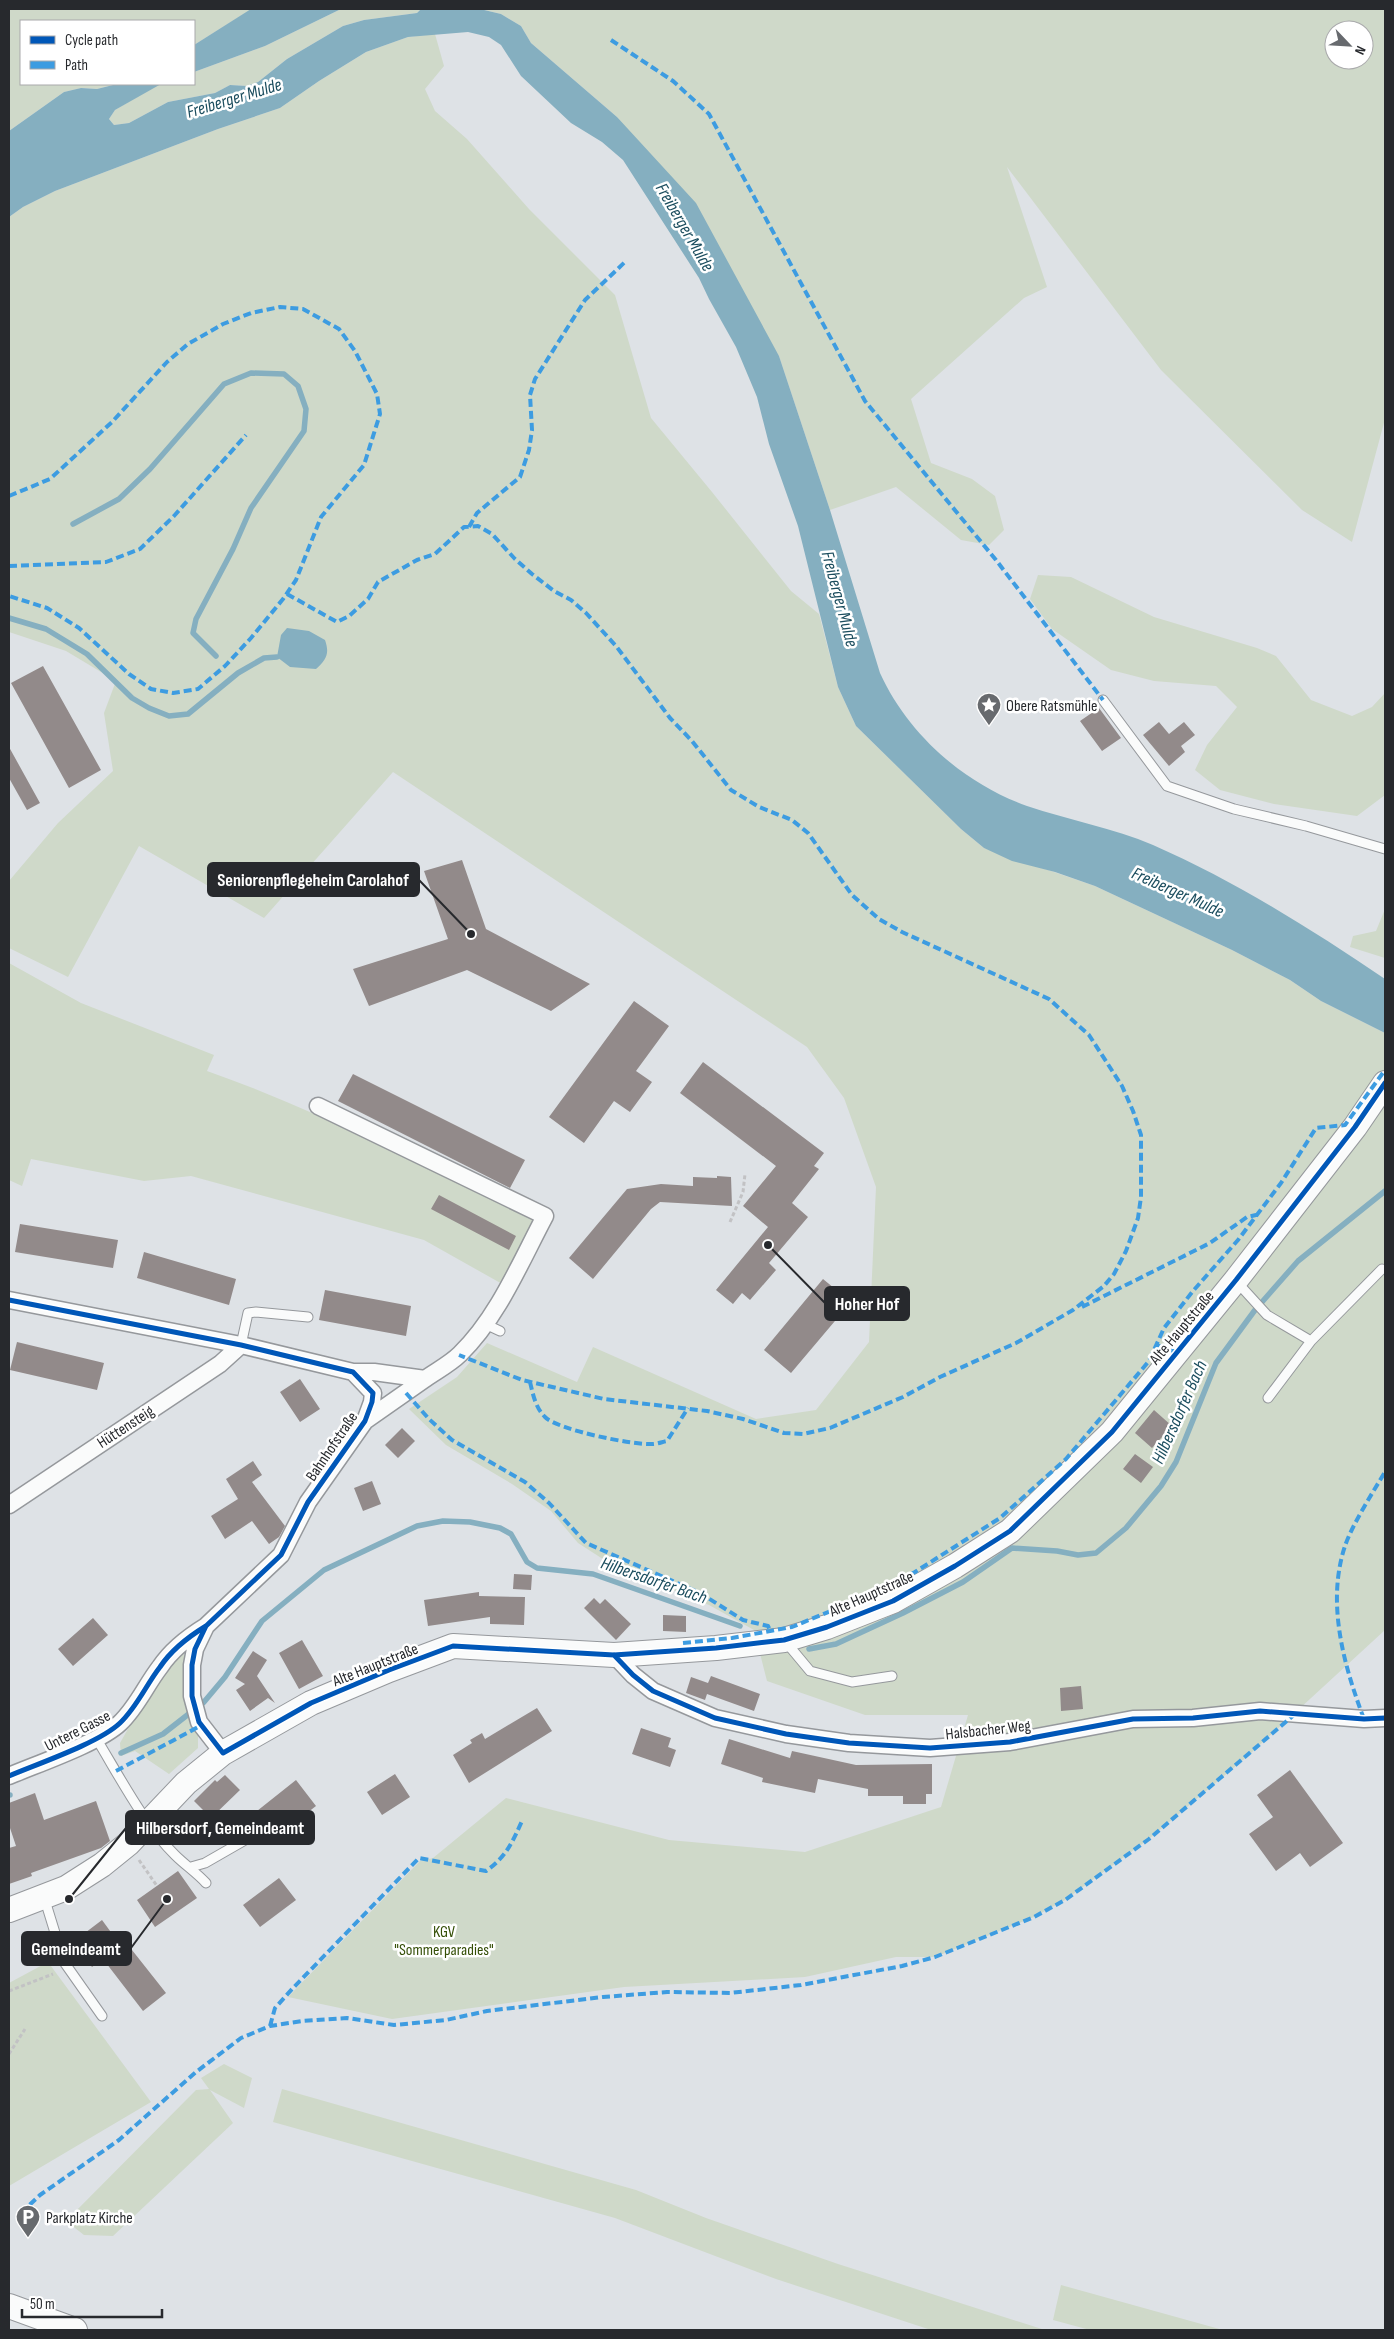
<svg xmlns="http://www.w3.org/2000/svg" width="1394" height="2339" font-family="'Sofia Sans Condensed',sans-serif">
<style>
.green{fill:#cfd9c9;fill-rule:evenodd}
.water{fill:#85afc0}
.lines{fill:none;stroke-linecap:round;stroke-linejoin:round}
.stream{stroke:#85afc0;stroke-width:5.5}
.building{fill:#928a8a}
.lane-casing{stroke:#95989c;stroke-width:11}
.street-casing{stroke:#95989c;stroke-width:19}
.secondary-casing{stroke:#95989c;stroke-width:26}
.path{stroke:#c2c2c4;stroke-width:3;stroke-dasharray:4 2.5;stroke-linecap:butt}
.lane{stroke:#fafbfb;stroke-width:9}
.street{stroke:#fafbfb;stroke-width:16}
.secondary{stroke:#fafbfb;stroke-width:24}
.quiet{stroke:#3d9ce1;stroke-width:4;stroke-dasharray:8 4;stroke-linecap:butt}
.cycleway-casing{stroke:#fff;stroke-width:8}
.cycleway{stroke:#0057b8;stroke-width:5}
.labels{text-anchor:middle;stroke-width:5;stroke-linejoin:round;paint-order:stroke}
.poi-label{font-size:16px;fill:#27292d;stroke:#fff;text-anchor:start}
.street-label{font-size:16px;fill:#27292d;stroke:#fff}
.park-label{font-size:16px;fill:#354f07;stroke:#fff}
.water-label{font-size:18px;font-style:italic;fill:#1b4d5e;stroke:#fff}
.leader{fill:none;stroke:#27292d;stroke-width:2}
.callout-dot{fill:#27292d;stroke:#fff;stroke-width:2}
.callout{fill:#27292d;stroke:#27292d;stroke-width:2}
.callout-label{font-size:18px;text-anchor:middle;font-weight:bold;fill:#fff}
</style>
<rect width="100%" height="100%" fill="#dee2e6"/>
<!-- green -->
<path class="green" d="M 9,9 L 252,9 L 194,45 L 194,21 L 21,21 L 21,84 L 117,84 L 97,89 L 81,88 L 64,92 L 9,131 Z
M 341,9 L 421,9 L 417,13 L 364,20 L 343,26 L 287,59 L 258,82 L 247,86 L 230,85 L 215,93 L 168,102 L 129,123 L 114,125 L 109,119 L 115,110 L 155,86 L 161,84 L 194,84 L 194,72 L 265,46 Z
M 480,9 L 1385,9 L 1385,419 L 1352,542 L 1302,510 L 1161,370 L 1007,167 L 1047,287 L 1024,298 L 911,399 L 931,463 L 972,479 L 995,496 L 1004,530 L 989,545 L 961,540 L 896,487 L 830,510 L 779,356 L 617,117 L 531,43 L 521,26 L 501,14 ZM 1334,30 L 1364,30 L 1364,60 L 1334,60 Z
M 435,34 L 444,66 L 425,89 L 435,111 L 467,139 L 529,209 L 615,295 L 651,418 L 712,492 L 791,591 L 819,614 L 838,687 L 856,726 L 961,829 L 984,848 L 1095,886 L 1232,950 L 1290,980 L 1321,1001 L 1385,1033 L 1385,1630 L 1249,1755 L 1149,1839 L 1116,1863 L 1065,1900 L 1034,1917 L 935,1957 L 896,1957 L 805,1977 L 624,1987 L 392,2019 L 288,1997 L 420,1861 L 433,1858 L 506,1798 L 669,1840 L 805,1852 L 941,1807 L 968,1715 L 865,1715 L 767,1681 L 754,1630 L 709,1605 L 609,1563 L 578,1543 L 551,1511 L 512,1484 L 446,1445 L 409,1409 L 457,1377 L 487,1343 L 577,1382 L 593,1347 L 756,1419 L 816,1410 L 869,1342 L 876,1187 L 844,1098 L 807,1047 L 393,772 L 264,918 L 139,846 L 68,977 L 9,948 L 9,881 L 58,823 L 113,771 L 104,713 L 116,681 L 66,651 L 9,632 L 9,217 L 23,207 L 55,191 L 218,129 L 280,108 L 319,81 L 366,52 L 408,37 Z
M 1038,575 L 1071,577 L 1154,617 L 1257,648 L 1276,656 L 1311,700 L 1352,716 L 1372,707 L 1385,693 L 1385,795 L 1357,816 L 1274,804 L 1220,790 L 1195,770 L 1207,745 L 1237,707 L 1216,686 L 1154,681 L 1111,670 L 1052,629 L 1030,599 Z
M 1385,909 L 1385,958 L 1350,947 L 1353,936 L 1376,931 Z
M 9,963 L 81,1003 L 214,1055 L 207,1071 C 321,1111 429,1169 537,1222 L 504,1285 L 424,1240 L 191,1176 L 144,1181 L 31,1159 L 22,1186 L 9,1180 Z
M 184,1654 L 185,1686 L 198,1734 L 198,1748 L 169,1774 L 135,1751 L 121,1756 L 120,1743 L 137,1713 L 178,1655 Z
M 48,1962 L 151,2102 L 9,2186 L 9,1983 Z
M 224,2064 L 252,2078 L 244,2108 L 210,2090 L 233,2123 L 113,2236 L 84,2235 L 66,2221 L 196,2090 L 209,2089 L 201,2078 Z
M 282,2089 L 636,2190 L 706,2218 L 838,2264 L 1045,2330 L 931,2330 L 776,2279 L 615,2218 L 273,2122 Z
M 1061,2285 L 1223,2330 L 1090,2330 L 1053,2320 Z"/>
<!-- water -->
<path class="water" d="M 251,9 L 341,9 L 265,46 L 194,72 L 194,45 Z
M 421,9 L 480,9 L 501,14 L 521,26 L 531,43 L 617,117 L 696,203 L 779,356 L 830,510 L 880,673 C 908,734 963,783 1027,806 C 1068,820 1114,828 1153,845 C 1235,881 1311,929 1385,979 L 1385,1033 L 1321,1001 L 1290,980 L 1232,950 L 1095,886 L 1055,872 L 1012,861 L 984,848 L 961,829 L 856,726 L 838,687 L 798,526 L 769,444 L 757,397 L 736,347 L 709,299 L 699,278 L 623,160 L 602,142 L 571,123 L 521,76 L 501,45 L 489,37 L 468,32 L 408,37 L 366,52 L 319,81 L 280,108 L 218,129 L 55,191 L 23,207 L 9,217 L 9,131 L 64,92 L 81,88 L 97,89 L 117,84 L 161,84 L 115,110 L 109,119 L 114,125 L 129,123 L 168,102 L 215,93 L 230,85 L 247,86 L 258,82 L 287,59 L 343,26 L 364,20 L 417,13 Z
M 287,628 L 309,631 L 325,640 C 330,654 326,660 316,669 L 290,667 L 277,657 L 281,635 Z"/>
<g class="lines">
<!-- stream -->
<path class="stream" d="M 73,524 L 119,499 L 150,469 L 224,384 L 251,373 L 284,374 L 298,386 L 306,409 L 304,431 L 251,508 L 233,549 L 196,619 L 193,633 L 216,656
M 9,618 L 46,629 L 87,654 L 132,698 L 149,708 L 169,716 L 188,714 L 238,673 L 264,658 L 277,657
M 809,1649 L 836,1644 L 903,1613 L 963,1582 L 1012,1548 L 1057,1551 L 1078,1555 L 1096,1553 L 1126,1528 L 1161,1486 L 1176,1462 L 1216,1363 L 1255,1310 L 1298,1261 L 1385,1191
M 121,1753 L 163,1734 L 204,1702 L 225,1677 L 262,1621 L 324,1570 L 417,1526 L 443,1521 L 470,1522 L 500,1528 L 511,1534 L 527,1562 L 537,1568 L 593,1574 L 740,1626
M 9,1795 L 10,1795"/>
</g>
<!-- building -->
<path class="building" d="M 43,666 L 101,770 L 69,788 L 11,683 Z
M 1099,708 L 1121,738 L 1102,751 L 1080,721 Z
M 1159,722 L 1169,734 L 1184,722 L 1195,735 L 1181,746 L 1185,752 L 1169,766 L 1143,735 Z
M 9,747 L 40,803 L 27,810 L 9,778 Z
M 462,860 L 486,929 L 590,984 L 551,1011 L 467,970 L 369,1006 L 353,969 L 448,939 L 424,871 Z
M 634,1001 L 669,1026 L 636,1071 L 652,1082 L 630,1112 L 614,1101 L 584,1143 L 549,1117 Z
M 703,1062 L 824,1153 L 814,1166 L 819,1169 L 792,1203 L 808,1217 L 769,1263 L 776,1270 L 750,1300 L 742,1293 L 733,1304 L 716,1290 L 768,1227 L 743,1206 L 776,1166 L 680,1093 Z
M 353,1074 L 525,1160 L 510,1188 L 338,1101 Z
M 717,1176 L 731,1177 L 732,1206 L 660,1202 L 651,1209 L 593,1279 L 569,1258 L 627,1189 L 661,1184 L 693,1186 L 693,1177 L 717,1178 Z
M 439,1195 L 516,1236 L 509,1250 L 431,1209 Z
M 20,1224 L 118,1240 L 113,1268 L 15,1252 Z
M 144,1252 L 236,1279 L 229,1305 L 137,1278 Z
M 823,1279 L 851,1302 L 791,1373 L 764,1350 Z
M 325,1290 L 411,1306 L 406,1336 L 319,1320 Z
M 17,1342 L 104,1363 L 97,1390 L 10,1370 Z
M 300,1379 L 320,1409 L 300,1422 L 280,1392 Z
M 1154,1410 L 1172,1426 L 1152,1448 L 1135,1433 Z
M 402,1428 L 415,1441 L 398,1458 L 385,1445 Z
M 1135,1454 L 1153,1467 L 1141,1483 L 1123,1469 Z
M 253,1461 L 262,1475 L 252,1482 L 285,1526 L 279,1537 L 269,1544 L 252,1521 L 225,1539 L 211,1516 L 238,1499 L 226,1479 Z
M 372,1481 L 381,1504 L 363,1511 L 354,1488 Z
M 514,1574 L 532,1575 L 531,1590 L 513,1589 Z
M 479,1592 L 479,1596 L 525,1597 L 524,1625 L 490,1624 L 490,1617 L 428,1626 L 424,1600 Z
M 594,1598 L 600,1604 L 605,1599 L 631,1624 L 616,1640 L 584,1608 Z
M 663,1615 L 686,1616 L 686,1632 L 663,1631 Z
M 93,1618 L 108,1635 L 73,1666 L 58,1649 Z
M 302,1640 L 323,1676 L 299,1689 L 279,1653 Z
M 253,1651 L 267,1660 L 257,1676 L 275,1703 L 268,1698 L 250,1711 L 236,1690 L 245,1684 L 235,1678 Z
M 711,1676 L 760,1694 L 754,1711 L 707,1694 L 705,1700 L 686,1693 L 691,1677 L 708,1683 Z
M 1081,1686 L 1083,1709 L 1061,1711 L 1060,1688 Z
M 537,1708 L 552,1731 L 469,1783 L 453,1755 L 472,1743 L 470,1740 L 482,1733 L 485,1739 Z
M 641,1728 L 671,1738 L 668,1747 L 676,1750 L 670,1767 L 632,1754 Z
M 729,1739 L 790,1758 L 792,1751 L 856,1765 L 932,1764 L 932,1794 L 926,1794 L 926,1804 L 903,1804 L 903,1796 L 868,1796 L 868,1789 L 818,1779 L 815,1793 L 762,1782 L 763,1778 L 721,1764 Z
M 1290,1770 L 1343,1843 L 1310,1867 L 1300,1853 L 1276,1871 L 1249,1834 L 1273,1817 L 1257,1795 Z
M 395,1774 L 410,1797 L 382,1815 L 367,1792 Z
M 225,1775 L 240,1790 L 211,1818 L 194,1801 L 215,1780 L 217,1782 Z
M 296,1780 L 316,1806 L 277,1836 L 257,1811 Z
M 35,1793 L 44,1820 L 96,1801 L 110,1841 L 101,1848 L 31,1873 L 32,1876 L 9,1884 L 9,1848 L 16,1846 L 9,1825 L 9,1803 Z
M 178,1871 L 197,1898 L 155,1927 L 137,1900 Z
M 279,1878 L 296,1900 L 260,1927 L 243,1905 Z
M 102,1920 L 127,1954 L 132,1950 L 166,1993 L 143,2011 L 103,1959 L 92,1967 L 73,1942 Z"/>
<g class="lines">
<defs>
<path id="lane" d="M 1103,700 L 1167,786 L 1234,809 L 1306,826 L 1385,849
M 1236,1281 L 1267,1315 L 1311,1341 L 1268,1398
M 485,1324 L 500,1331
M 1311,1341 L 1382,1269
M 241,1345 L 248,1313 L 256,1312 L 308,1317
M 785,1641 L 810,1671 L 852,1682 L 892,1676
M 96,1738 C 118,1774 145,1826 175,1855 C 185,1865 197,1873 206,1883
M 191,1867 L 205,1863 L 259,1832
M 44,1897 L 64,1962 L 102,2016"/>
<path id="street" d="M 318,1106 L 545,1216 C 520,1263 498,1317 460,1354 C 450,1364 436,1371 425,1379
M 9,1300 L 241,1345 L 353,1372 L 373,1393 L 372,1402 L 365,1421 L 308,1502 L 281,1555 L 206,1626 L 195,1649 L 192,1665 L 192,1696 L 199,1722 L 223,1753
M 353,1372 L 374,1372 L 425,1379 L 365,1421
M 9,1505 L 220,1364 L 241,1345
M 614,1655 L 633,1675 L 653,1691 L 715,1718 L 786,1734 L 849,1743 L 930,1748 L 1010,1742 L 1133,1719 L 1193,1718 L 1260,1711 L 1364,1719 L 1385,1718
M 9,1776 C 37,1764 99,1743 120,1723 C 137,1707 146,1685 160,1667 C 172,1649 188,1637 206,1626"/>
<path id="secondary" d="M 9,1910 L 66,1888 L 102,1865 L 128,1844 L 186,1783 L 223,1753 L 311,1703 L 389,1670 L 453,1646 L 614,1655 L 716,1648 L 784,1640 L 827,1627 L 893,1601 L 955,1566 L 1010,1531 L 1112,1432 L 1236,1280 L 1355,1127 L 1385,1083
M 9,2306 L 75,2330"/>
</defs>
<!-- lane casing -->
<use href="#lane" class="lane-casing"/>
<!-- street casing -->
<use href="#street" class="street-casing"/>
<!-- secondary casing -->
<use href="#secondary" class="secondary-casing"/>
<!-- path -->
<path class="path" d="M 730,1222 L 743,1192 L 745,1174
M 139,1860 L 157,1886
M 9,1991 L 53,1974
M 9,2054 L 25,2029"/>
<!-- lane -->
<use href="#lane" class="lane"/>
<!-- street -->
<use href="#street" class="street"/>
<!-- secondary -->
<use href="#secondary" class="secondary"/>
<!-- quiet -->
<path class="quiet" d="M 611,40 L 673,81 L 709,114 L 865,401 L 996,560 L 1103,700
M 9,496 L 50,479 L 112,422 L 167,362 L 188,344 L 223,324 L 251,313 L 280,307 L 303,309 L 339,329 L 355,351 L 377,394 L 380,414 L 364,465 L 321,517 L 296,580 L 283,599 L 251,638 L 225,666 L 198,689 L 173,693 L 151,689 L 129,674 L 79,628 L 47,608 L 9,596
M 469,527 L 477,513 L 520,477 L 529,450 L 532,430 L 530,395 L 535,379 L 585,300 L 626,261
M 9,566 L 106,562 L 140,549 L 174,516 L 246,435
M 287,594 L 337,622 L 349,616 L 368,599 L 378,582 L 417,560 L 435,554 L 464,527 L 478,526 L 492,534 L 515,559 L 532,574 L 554,591 L 571,600 L 586,613 L 616,646 L 670,718 L 692,741 L 731,790 L 759,807 L 792,820 L 808,833 L 852,895 L 879,919 L 902,932 L 1049,999 L 1089,1035 L 1122,1086 L 1133,1111 L 1141,1135 L 1141,1197 L 1138,1218 L 1126,1251 L 1114,1274 L 1104,1286 L 1073,1310 L 1016,1343 L 940,1377 L 903,1397 L 830,1428 L 803,1434 L 784,1433 L 743,1419 L 707,1411 L 604,1399 L 522,1380 L 459,1355
M 1082,1307 L 1210,1243 L 1247,1217 L 1256,1215
M 1156,1345 L 1176,1352
M 530,1382 C 533,1394 535,1407 545,1417 C 558,1430 632,1445 652,1444 C 657,1444 662,1442 667,1441 L 688,1408
M 406,1393 L 429,1419 L 452,1440 L 525,1482 L 549,1503 L 586,1543 L 700,1593 L 743,1620 L 768,1626 L 771,1632
M 683,1643 L 732,1638 L 792,1627 L 867,1596 L 915,1572 L 1000,1518 L 1066,1459 L 1149,1361 L 1164,1328 L 1193,1291 L 1238,1240 L 1281,1183 L 1316,1128 L 1345,1125 L 1385,1070
M 1364,1719 C 1344,1666 1326,1603 1345,1546 C 1352,1525 1373,1492 1385,1472
M 116,1771 L 202,1725
M 270,2026 L 275,2008 L 293,1988 L 419,1858 L 486,1871 C 506,1857 512,1843 522,1821
M 21,2213 L 40,2195 L 119,2140 L 196,2072 L 241,2038 L 270,2026 L 302,2021 L 347,2018 L 394,2025 L 446,2020 L 487,2011 L 603,1997 L 667,1992 L 730,1993 L 801,1985 L 902,1966 L 935,1957 L 1034,1917 L 1065,1900 L 1149,1839 L 1295,1714"/>
<defs>
<path id="cycleway" d="M 9,1300 L 241,1345 L 353,1372 L 373,1393 L 372,1402 L 365,1421 L 308,1502 L 281,1555 L 206,1626 L 195,1649 L 192,1665 L 192,1696 L 199,1722 L 223,1753 L 311,1703 L 389,1670 L 453,1646 L 614,1655 L 716,1648 L 784,1640 L 827,1627 L 893,1601 L 955,1566 L 1010,1531 L 1112,1432 L 1236,1280 L 1355,1127 L 1385,1083
M 614,1655 L 633,1675 L 653,1691 L 715,1718 L 786,1734 L 849,1743 L 930,1748 L 1010,1742 L 1133,1719 L 1193,1718 L 1260,1711 L 1364,1719 L 1385,1718
M 9,1776 C 37,1764 99,1743 120,1723 C 137,1707 146,1685 160,1667 C 172,1649 188,1637 206,1626"/>
</defs>
<!-- cycleway casing -->
<use href="#cycleway" class="cycleway-casing"/>
<!-- cycleway -->
<use href="#cycleway" class="cycleway"/>
</g>
<!-- icons -->
<defs>
<symbol id="sight-pin" viewBox="-11 -11 22 30"><path d="M0 17L-7.5 6A9.5 9.5 0 1 1 7.5 6Z" fill="#676a6e" stroke="#fff"/><path d="M0-6L1.8-2.2L6-1.7L2.9 1.2L3.7 5.4L0 3.3L-3.7 5.4L-2.9 1.2L-6-1.7L-1.8-2.2Z" fill="#fff"/></symbol>
<symbol id="parking-pin" viewBox="-11 -11 22 30"><path d="M0 17L-7.5 6A9.5 9.5 0 1 1 7.5 6Z" fill="#676a6e" stroke="#fff"/><path d="M-3.5-5.5H1a3.5 3.5 0 0 1 0 7H-1V5.5H-3.5ZM-1-3.4V-.6H.8a1.4 1.4 0 0 0 0-2.8Z" fill="#fff"/></symbol>
</defs>
<g fill-rule="evenodd">
<use href="#sight-pin" x="975" y="691" width="28" height="38"/>
<use href="#parking-pin" x="14" y="2203" width="28" height="38"/>
</g>
<g class="labels">
<!-- poi labels -->
<g class="poi-label">
<text x="1006" y="711">Obere Ratsmühle</text>
<text x="46" y="2223">Parkplatz Kirche</text>
</g>
<!-- street labels -->
<g class="street-label">
<text transform="translate(1181 1327) rotate(-50)" y="6">Alte Hauptstraße</text>
<text transform="translate(125 1426) rotate(-33)" y="6">Hüttensteig</text>
<text transform="translate(331 1446) rotate(-56)" y="6">Bahnhofstraße</text>
<text transform="translate(871 1593) rotate(-24)" y="6">Alte Hauptstraße</text>
<text transform="translate(375 1664) rotate(-22)" y="6">Alte Hauptstraße</text>
<text transform="translate(988 1729) rotate(-6)" y="6">Halsbacher Weg</text>
<text transform="translate(77 1730) rotate(-27)" y="6">Untere Gasse</text>
</g>
<!-- park labels -->
<g class="park-label">
<text x="444" y="1937">KGV<tspan x="444" dy="18">"Sommerparadies"</tspan></text>
</g>
<!-- water labels -->
<g class="water-label">
<text transform="translate(234 98) rotate(-17)" y="6">Freiberger Mulde</text>
<text transform="translate(685 227) rotate(60)" y="6">Freiberger Mulde</text>
<text transform="translate(840 599) rotate(75)" y="6">Freiberger Mulde</text>
<text transform="translate(1178 892) rotate(24)" y="6">Freiberger Mulde</text>
<text transform="translate(1179 1412) rotate(-66)" y="6">Hilbersdorfer Bach</text>
<text transform="translate(654 1580) rotate(19)" y="6">Hilbersdorfer Bach</text>
</g>
</g>
<!-- callouts -->
<path class="leader" d="M471 934L419 880M768 1245L825 1303M69 1899L126 1828M167 1899L131 1948"/>
<g class="callout-dot">
<circle cx="471" cy="934" r="5"/>
<circle cx="768" cy="1245" r="5"/>
<circle cx="69" cy="1899" r="5"/>
<circle cx="167" cy="1899" r="5"/>
</g>
<g class="callout">
<rect x="208" y="863" width="211" height="33" rx="5"/>
<rect x="825" y="1287" width="84" height="33" rx="5"/>
<rect x="126" y="1811" width="188" height="33" rx="5"/>
<rect x="22" y="1932" width="109" height="33" rx="5"/>
</g>
<g class="callout-label">
<text x="313" y="886">Seniorenpflegeheim Carolahof</text>
<text x="867" y="1310">Hoher Hof</text>
<text x="220" y="1834">Hilbersdorf, Gemeindeamt</text>
<text x="76" y="1955">Gemeindeamt</text>
</g>
<!-- border -->
<rect width="1394" height="2339" fill="none" stroke="#27292d" stroke-width="20"/>
<!-- legend -->
<rect x="20" y="20" width="175" height="65" fill="#ffffff" stroke="#a9a9ab"/>
<rect x="30" y="36" width="25" height="8" fill="#0057b8" stroke="#a9a9ab"/>
<text x="65" y="45" font-size="15" fill="#27292d">Cycle path</text>
<rect x="30" y="61" width="25" height="8" fill="#3d9ce1" stroke="#a9a9ab"/>
<text x="65" y="70" font-size="15" fill="#27292d">Path</text>
<!-- north arrow -->
<g transform="translate(1349 45) rotate(115)"><circle r="24" fill="#ffffff" stroke="#a9a9ab"/>
<path d="M0-4L9 19L0 12L-9 19Z" fill="#676a6e"/>
<text y="-8" font-size="14" font-weight="bold" text-anchor="middle" fill="#27292d">N</text>
</g>
<!-- scale -->
<path d="M22 2309v8h140v-8" fill="none" stroke="#27292d" stroke-width="2.5"/>
<text x="30" y="2309" font-size="15" fill="#27292d" stroke="#ffffff" stroke-width="4" paint-order="stroke">50 m</text>
</svg>
